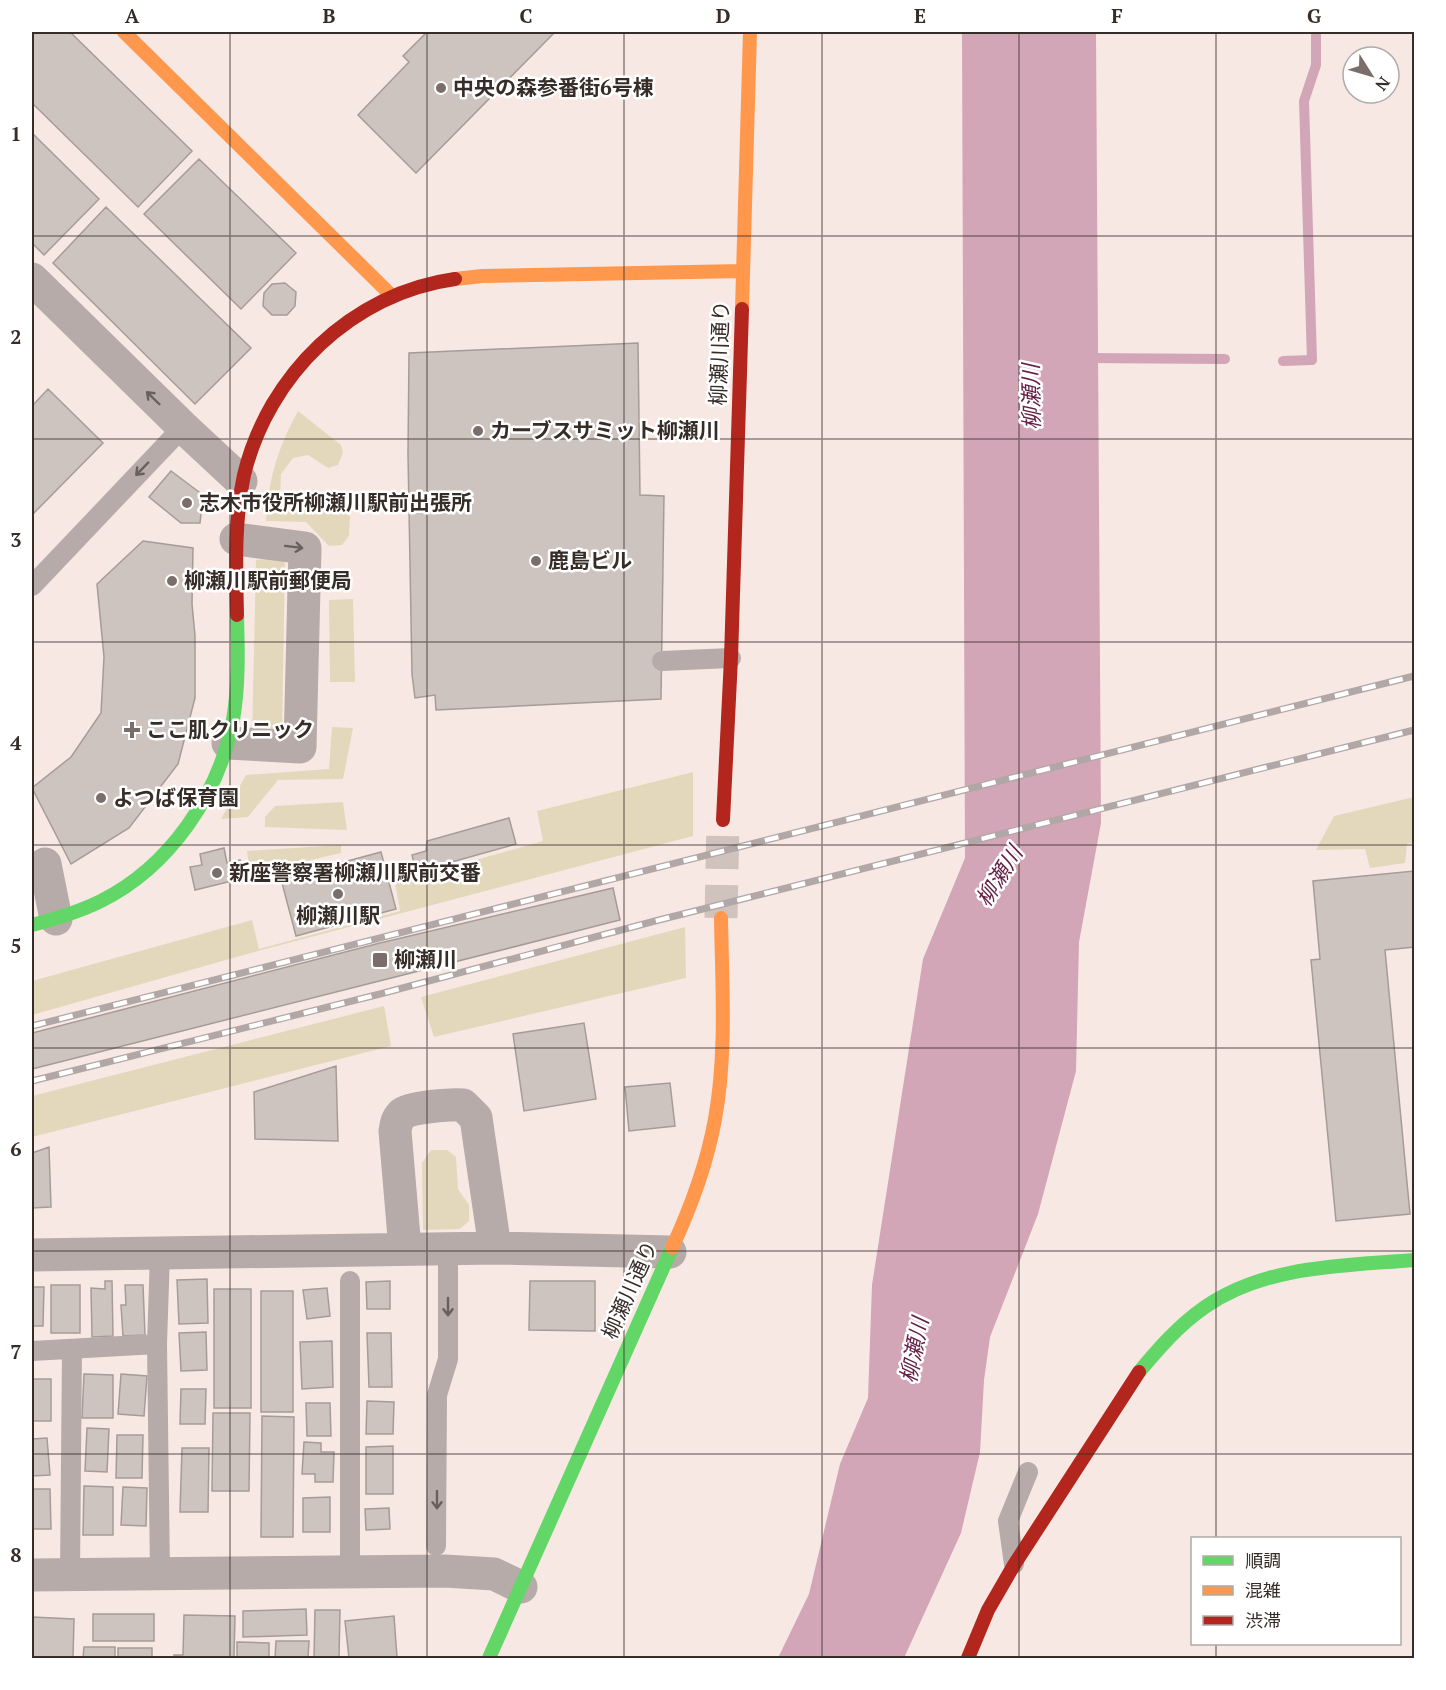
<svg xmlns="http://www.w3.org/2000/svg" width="1446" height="1690" font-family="'PT Serif','Noto Sans JP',serif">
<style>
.green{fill:#e4d8bc}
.water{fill:#d2a5b7}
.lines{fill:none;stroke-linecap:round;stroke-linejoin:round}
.stream{stroke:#d2a5b7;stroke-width:10}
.building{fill:#cec4bf;stroke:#a69c97;stroke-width:1.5}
.secondary-tunnel{stroke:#d0c3be;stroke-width:33;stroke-dasharray:33 16;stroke-linecap:butt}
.lane{stroke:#b6aba9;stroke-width:20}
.street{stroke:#b6aba9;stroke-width:33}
.fast{stroke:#63d668;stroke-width:14}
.slow{stroke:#ff974d;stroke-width:14}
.jam{stroke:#b3261e;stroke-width:14}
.rail-casing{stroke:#b2a7a7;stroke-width:7}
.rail{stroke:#fff;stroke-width:4.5;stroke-dasharray:14;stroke-linecap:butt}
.oneway{stroke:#695f5c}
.grid{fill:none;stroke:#362d29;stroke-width:1.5;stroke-opacity:0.55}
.poi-dot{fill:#7a6e6a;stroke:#fff;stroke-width:2}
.labels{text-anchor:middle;stroke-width:5;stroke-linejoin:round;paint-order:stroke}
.poi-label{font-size:21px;font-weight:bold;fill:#362d29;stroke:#fff;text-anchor:start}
.street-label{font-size:21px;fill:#362d29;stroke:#fff}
.water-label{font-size:22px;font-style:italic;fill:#641f46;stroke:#fff}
.neatline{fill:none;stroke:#362d29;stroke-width:2}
.grid-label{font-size:20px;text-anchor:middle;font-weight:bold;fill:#362d29}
</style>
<rect width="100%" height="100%" fill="#f7e8e3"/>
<!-- green -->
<path class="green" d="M 298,411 L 341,445 L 343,453 L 338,465 L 328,468 L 308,455 L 293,458 L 281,474 L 280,498 C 310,521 310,496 334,505 C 339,507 345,513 350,516 L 349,536 L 342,545 L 329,546 L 306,522 L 266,521 C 268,480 278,447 298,411 Z
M 285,557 L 282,736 L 252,738 L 256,560 Z
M 353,599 L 355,682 L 330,682 L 329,600 Z
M 332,727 L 353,728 L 343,779 L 278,780 L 248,817 L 221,819 L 246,775 L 329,769 Z
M 693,772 L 693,836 L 258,951 L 32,1015 L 32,981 L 252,920 L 259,949 L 400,911 L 395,883 L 543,841 L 537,811 Z
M 1414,797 L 1414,842 L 1407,844 L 1405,863 L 1370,868 L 1365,849 L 1316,850 L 1334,816 Z
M 343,802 L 347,830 L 265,827 L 265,817 L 275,806 Z
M 341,845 L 341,853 L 250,874 L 247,851 Z
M 685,927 L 686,978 L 434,1037 L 421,997 Z
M 384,1006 L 391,1046 L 32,1137 L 32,1096 Z
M 431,1150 L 447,1150 L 456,1157 L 458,1189 L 469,1205 L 469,1221 L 460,1229 L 423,1230 L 422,1163 Z"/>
<!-- water -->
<path class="water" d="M 962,32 L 1096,32 L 1101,823 L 1079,942 L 1076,1071 L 1038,1214 L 990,1337 L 984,1380 L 980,1452 L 961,1533 L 904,1658 L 778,1658 L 809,1594 L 840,1464 L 868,1398 L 872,1285 L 923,959 L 965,858 Z"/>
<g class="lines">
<!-- stream -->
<path class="stream" d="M 1084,358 L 1225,359
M 1283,361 L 1312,360 L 1304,101 L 1316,65 L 1316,32"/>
</g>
<!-- building -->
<path class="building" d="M 32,32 L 70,32 L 192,151 L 138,207 L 32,103 Z
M 427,32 L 555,32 L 416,173 L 358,115 L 409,62 L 403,56 Z
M 32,133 L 99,199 L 44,255 L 32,243 Z
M 199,159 L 296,253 L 241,309 L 144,214 Z
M 106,207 L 251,348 L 195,404 L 53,263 Z
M 285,283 L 296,292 L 295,306 L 287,315 L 272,315 L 263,306 L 264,293 L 272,284 Z
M 638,343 L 640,495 L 664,496 L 661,699 L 436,710 L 435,695 L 415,698 L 412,674 L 408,454 L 409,353 Z
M 48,389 L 103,443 L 32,515 L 32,406 Z
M 171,471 L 203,495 L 200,523 L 181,523 L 149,497 Z
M 143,541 L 193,548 L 192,604 L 195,636 L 195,698 L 178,764 L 129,828 L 71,864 L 32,788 L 71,757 L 101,713 L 104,657 L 97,584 Z
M 509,818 L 516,844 L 416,872 L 412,855 L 426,851 L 427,841 Z
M 224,848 L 227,863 L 240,860 L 244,878 L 195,890 L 190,867 L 202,865 L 200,854 Z
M 381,852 L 396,909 L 296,936 L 281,879 Z
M 1414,871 L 1414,947 L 1385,950 L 1410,1214 L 1336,1221 L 1311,960 L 1320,959 L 1313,881 Z
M 613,888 L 620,920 L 32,1069 L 32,1033 L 380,943 Z
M 584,1023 L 596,1099 L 524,1111 L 513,1034 Z
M 336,1066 L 338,1141 L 255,1139 L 254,1092 Z
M 670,1083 L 675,1126 L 629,1131 L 625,1087 Z
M 49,1147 L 51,1207 L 32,1208 L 32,1153 Z
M 207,1279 L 208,1323 L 179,1324 L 177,1280 Z
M 105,1281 L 112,1281 L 113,1336 L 92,1337 L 91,1288 L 105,1289 Z
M 390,1281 L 390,1309 L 367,1309 L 366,1282 Z
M 530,1281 L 595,1281 L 595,1331 L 529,1330 Z
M 51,1285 L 80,1285 L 80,1333 L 51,1333 Z
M 125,1285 L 143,1285 L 145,1335 L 123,1336 L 121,1305 L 126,1305 Z
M 32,1287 L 44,1287 L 43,1326 L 32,1326 Z
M 327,1288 L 330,1316 L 307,1319 L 303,1290 Z
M 214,1289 L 251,1289 L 251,1408 L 214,1408 Z
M 261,1291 L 293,1291 L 293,1412 L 261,1412 Z
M 206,1332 L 207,1370 L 181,1371 L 179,1333 Z
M 367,1333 L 391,1333 L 392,1387 L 369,1387 Z
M 332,1341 L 333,1387 L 302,1389 L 300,1342 Z
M 84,1374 L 113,1375 L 113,1418 L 82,1418 Z
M 121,1374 L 147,1376 L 144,1416 L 118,1414 Z
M 32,1379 L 51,1379 L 51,1421 L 32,1421 Z
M 181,1389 L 206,1389 L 205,1424 L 180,1424 Z
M 367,1401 L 394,1402 L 393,1434 L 366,1434 Z
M 306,1403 L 330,1403 L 331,1436 L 307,1436 Z
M 213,1413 L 250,1413 L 249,1491 L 212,1491 Z
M 262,1416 L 294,1417 L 293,1537 L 261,1537 Z
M 87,1428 L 109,1429 L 107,1472 L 85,1471 Z
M 117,1435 L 143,1435 L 142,1478 L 116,1478 Z
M 47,1438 L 50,1475 L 32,1476 L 32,1439 Z
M 304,1442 L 321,1443 L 321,1452 L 334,1452 L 333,1482 L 315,1482 L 315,1474 L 302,1474 Z
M 393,1446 L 393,1494 L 366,1494 L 366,1447 Z
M 182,1448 L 209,1448 L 208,1512 L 180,1512 Z
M 84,1486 L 113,1487 L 113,1535 L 83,1535 Z
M 123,1487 L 147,1488 L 146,1526 L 121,1525 Z
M 32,1489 L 50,1489 L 51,1529 L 32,1529 Z
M 330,1497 L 330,1532 L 303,1532 L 303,1498 Z
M 389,1508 L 390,1529 L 366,1530 L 365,1509 Z
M 306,1609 L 307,1635 L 243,1637 L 243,1611 Z
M 315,1610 L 340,1610 L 339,1658 L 314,1658 Z
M 93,1614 L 154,1614 L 154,1641 L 93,1641 Z
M 184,1615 L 235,1616 L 234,1658 L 174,1658 L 174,1655 L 183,1655 Z
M 394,1616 L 397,1657 L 349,1658 L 345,1621 Z
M 32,1617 L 74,1619 L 73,1658 L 32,1658 Z
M 276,1641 L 309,1641 L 308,1658 L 275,1658 Z
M 237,1642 L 269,1643 L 269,1658 L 237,1658 Z
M 84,1647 L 115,1647 L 115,1658 L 83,1658 Z
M 118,1648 L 152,1648 L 152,1658 L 118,1658 Z"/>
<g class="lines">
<!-- secondary-tunnel -->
<path class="secondary-tunnel" d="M 721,918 L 723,820"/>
<!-- lane -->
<path class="lane" d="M 32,586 L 183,427
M 662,661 L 731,658
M 160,1254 L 157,1344 L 160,1574
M 350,1281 L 350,1573
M 32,1351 L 157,1344
M 436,1546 L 437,1395 L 448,1359 L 448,1249
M 1014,1564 L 1008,1521 L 1028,1472
M 70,1575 L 72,1349"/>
<!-- street -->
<path class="street" d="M 32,279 L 183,427 L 241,481
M 228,743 L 300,747 L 305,548 L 236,539
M 45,864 L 56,919
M 405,1249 L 395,1131 C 396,1124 397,1119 402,1114 C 410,1107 452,1104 463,1105 L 476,1118 L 495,1248
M 32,1255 L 495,1248 L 670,1252
M 32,1575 L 445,1571 L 494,1574 L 521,1587"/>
<!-- fast -->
<path class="fast" d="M 32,925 C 55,919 79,912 101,901 C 169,867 219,795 233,720 C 239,685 238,650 237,615
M 1139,1372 C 1159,1348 1179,1325 1205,1307 C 1266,1265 1343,1266 1414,1260
M 489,1658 L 672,1248"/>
<!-- slow -->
<path class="slow" d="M 124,32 L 392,296
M 455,279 L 482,276 L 743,271
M 742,309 L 750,32
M 672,1248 C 691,1207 707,1164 715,1119 C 727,1053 722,984 721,918"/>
<!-- jam -->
<path class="jam" d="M 237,615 C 236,568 234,521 244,475 C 268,375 352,293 455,279
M 723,820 L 731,658 L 742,309
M 968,1658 L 988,1610 L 1014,1565 L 1139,1372"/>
<defs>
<path id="rail" d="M 32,1026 L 1414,676
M 32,1081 L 380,994 L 655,921 L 1414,730"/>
</defs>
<!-- rail casing -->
<use href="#rail" class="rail-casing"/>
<!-- rail -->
<use href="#rail" class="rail"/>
</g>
<!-- one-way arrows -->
<defs><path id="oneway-shaft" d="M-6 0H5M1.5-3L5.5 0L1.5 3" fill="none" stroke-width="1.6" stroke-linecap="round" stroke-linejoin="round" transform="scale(1.5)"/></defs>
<g class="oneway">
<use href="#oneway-shaft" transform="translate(153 398) rotate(-136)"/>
<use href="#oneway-shaft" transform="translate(142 469) rotate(134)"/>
<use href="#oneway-shaft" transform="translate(294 547) rotate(7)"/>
<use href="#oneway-shaft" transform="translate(448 1307) rotate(90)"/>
<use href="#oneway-shaft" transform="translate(437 1500) rotate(90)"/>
</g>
<!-- grid -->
<path class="grid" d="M 230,32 L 230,1658M 427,32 L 427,1658M 624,32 L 624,1658M 822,32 L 822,1658M 1019,32 L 1019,1658M 1216,32 L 1216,1538M 32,236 L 1414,236M 32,439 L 1414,439M 32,642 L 1414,642M 32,845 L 1414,845M 32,1048 L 1414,1048M 32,1251 L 1414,1251M 32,1454 L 1414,1454M 1216,1644 L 1216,1658"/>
<!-- markers -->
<g class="poi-dot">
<circle cx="441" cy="88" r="6"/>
<circle cx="478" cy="431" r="6"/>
<circle cx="187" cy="503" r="6"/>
<circle cx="536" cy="561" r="6"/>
<circle cx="172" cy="581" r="6"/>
<path d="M129 721h6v6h6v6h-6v6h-6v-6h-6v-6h6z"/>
<circle cx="101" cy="798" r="6"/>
<circle cx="217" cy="873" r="6"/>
<circle cx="338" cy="894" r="6"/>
<rect x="372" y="952" width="16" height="16" rx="3"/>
</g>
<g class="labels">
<!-- poi labels -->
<g class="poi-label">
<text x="453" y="95">中央の森参番街6号棟</text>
<text x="490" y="438">カーブスサミット柳瀬川</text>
<text x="199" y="510">志木市役所柳瀬川駅前出張所</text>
<text x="548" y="568">鹿島ビル</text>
<text x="184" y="588">柳瀬川駅前郵便局</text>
<text x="146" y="737">ここ肌クリニック</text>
<text x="113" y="805">よつば保育園</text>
<text x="229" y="880">新座警察署柳瀬川駅前交番</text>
<text x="338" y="923" text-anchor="middle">柳瀬川駅</text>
<text x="394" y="967">柳瀬川</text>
</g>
<!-- street labels -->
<g class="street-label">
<text transform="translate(720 353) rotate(-88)" y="7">柳瀬川通り</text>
<text transform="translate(630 1290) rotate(-66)" y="7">柳瀬川通り</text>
</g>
<!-- water labels -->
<g class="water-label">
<text transform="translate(1031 397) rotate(-91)" y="8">柳瀬川</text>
<text transform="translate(999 876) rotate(-58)" y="8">柳瀬川</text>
<text transform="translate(914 1350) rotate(-79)" y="8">柳瀬川</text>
</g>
</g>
<!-- border -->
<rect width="1446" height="1690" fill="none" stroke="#ffffff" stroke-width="66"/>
<!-- legend -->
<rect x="1191" y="1537" width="210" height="108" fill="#ffffff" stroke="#afaba9" stroke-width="1.5"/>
<rect x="1203" y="1556" width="30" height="9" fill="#63d668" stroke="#afaba9" stroke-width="1.5"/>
<text x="1245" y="1567" font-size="18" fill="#362d29">順調</text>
<rect x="1203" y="1586" width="30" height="9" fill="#ff974d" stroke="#afaba9" stroke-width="1.5"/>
<text x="1245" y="1597" font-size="18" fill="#362d29">混雑</text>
<rect x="1203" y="1616" width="30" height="9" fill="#b3261e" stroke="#afaba9" stroke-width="1.5"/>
<text x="1245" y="1627" font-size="18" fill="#362d29">渋滞</text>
<!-- north arrow -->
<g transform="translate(1371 75) rotate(127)"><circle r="28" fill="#ffffff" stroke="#afaba9" stroke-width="1.5"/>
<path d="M0-4.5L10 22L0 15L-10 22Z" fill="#7a6e6a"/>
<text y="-9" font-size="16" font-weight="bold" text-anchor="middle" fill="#362d29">N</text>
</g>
<rect x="33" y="33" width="1380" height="1624" class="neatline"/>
<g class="grid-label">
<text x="132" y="23">A</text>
<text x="329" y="23">B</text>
<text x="526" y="23">C</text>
<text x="723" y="23">D</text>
<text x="920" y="23">E</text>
<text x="1117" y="23">F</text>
<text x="1314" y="23">G</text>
<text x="16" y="141">1</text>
<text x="16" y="344">2</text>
<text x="16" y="547">3</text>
<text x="16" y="750">4</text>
<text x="16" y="953">5</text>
<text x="16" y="1156">6</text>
<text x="16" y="1359">7</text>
<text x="16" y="1562">8</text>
</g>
</svg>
